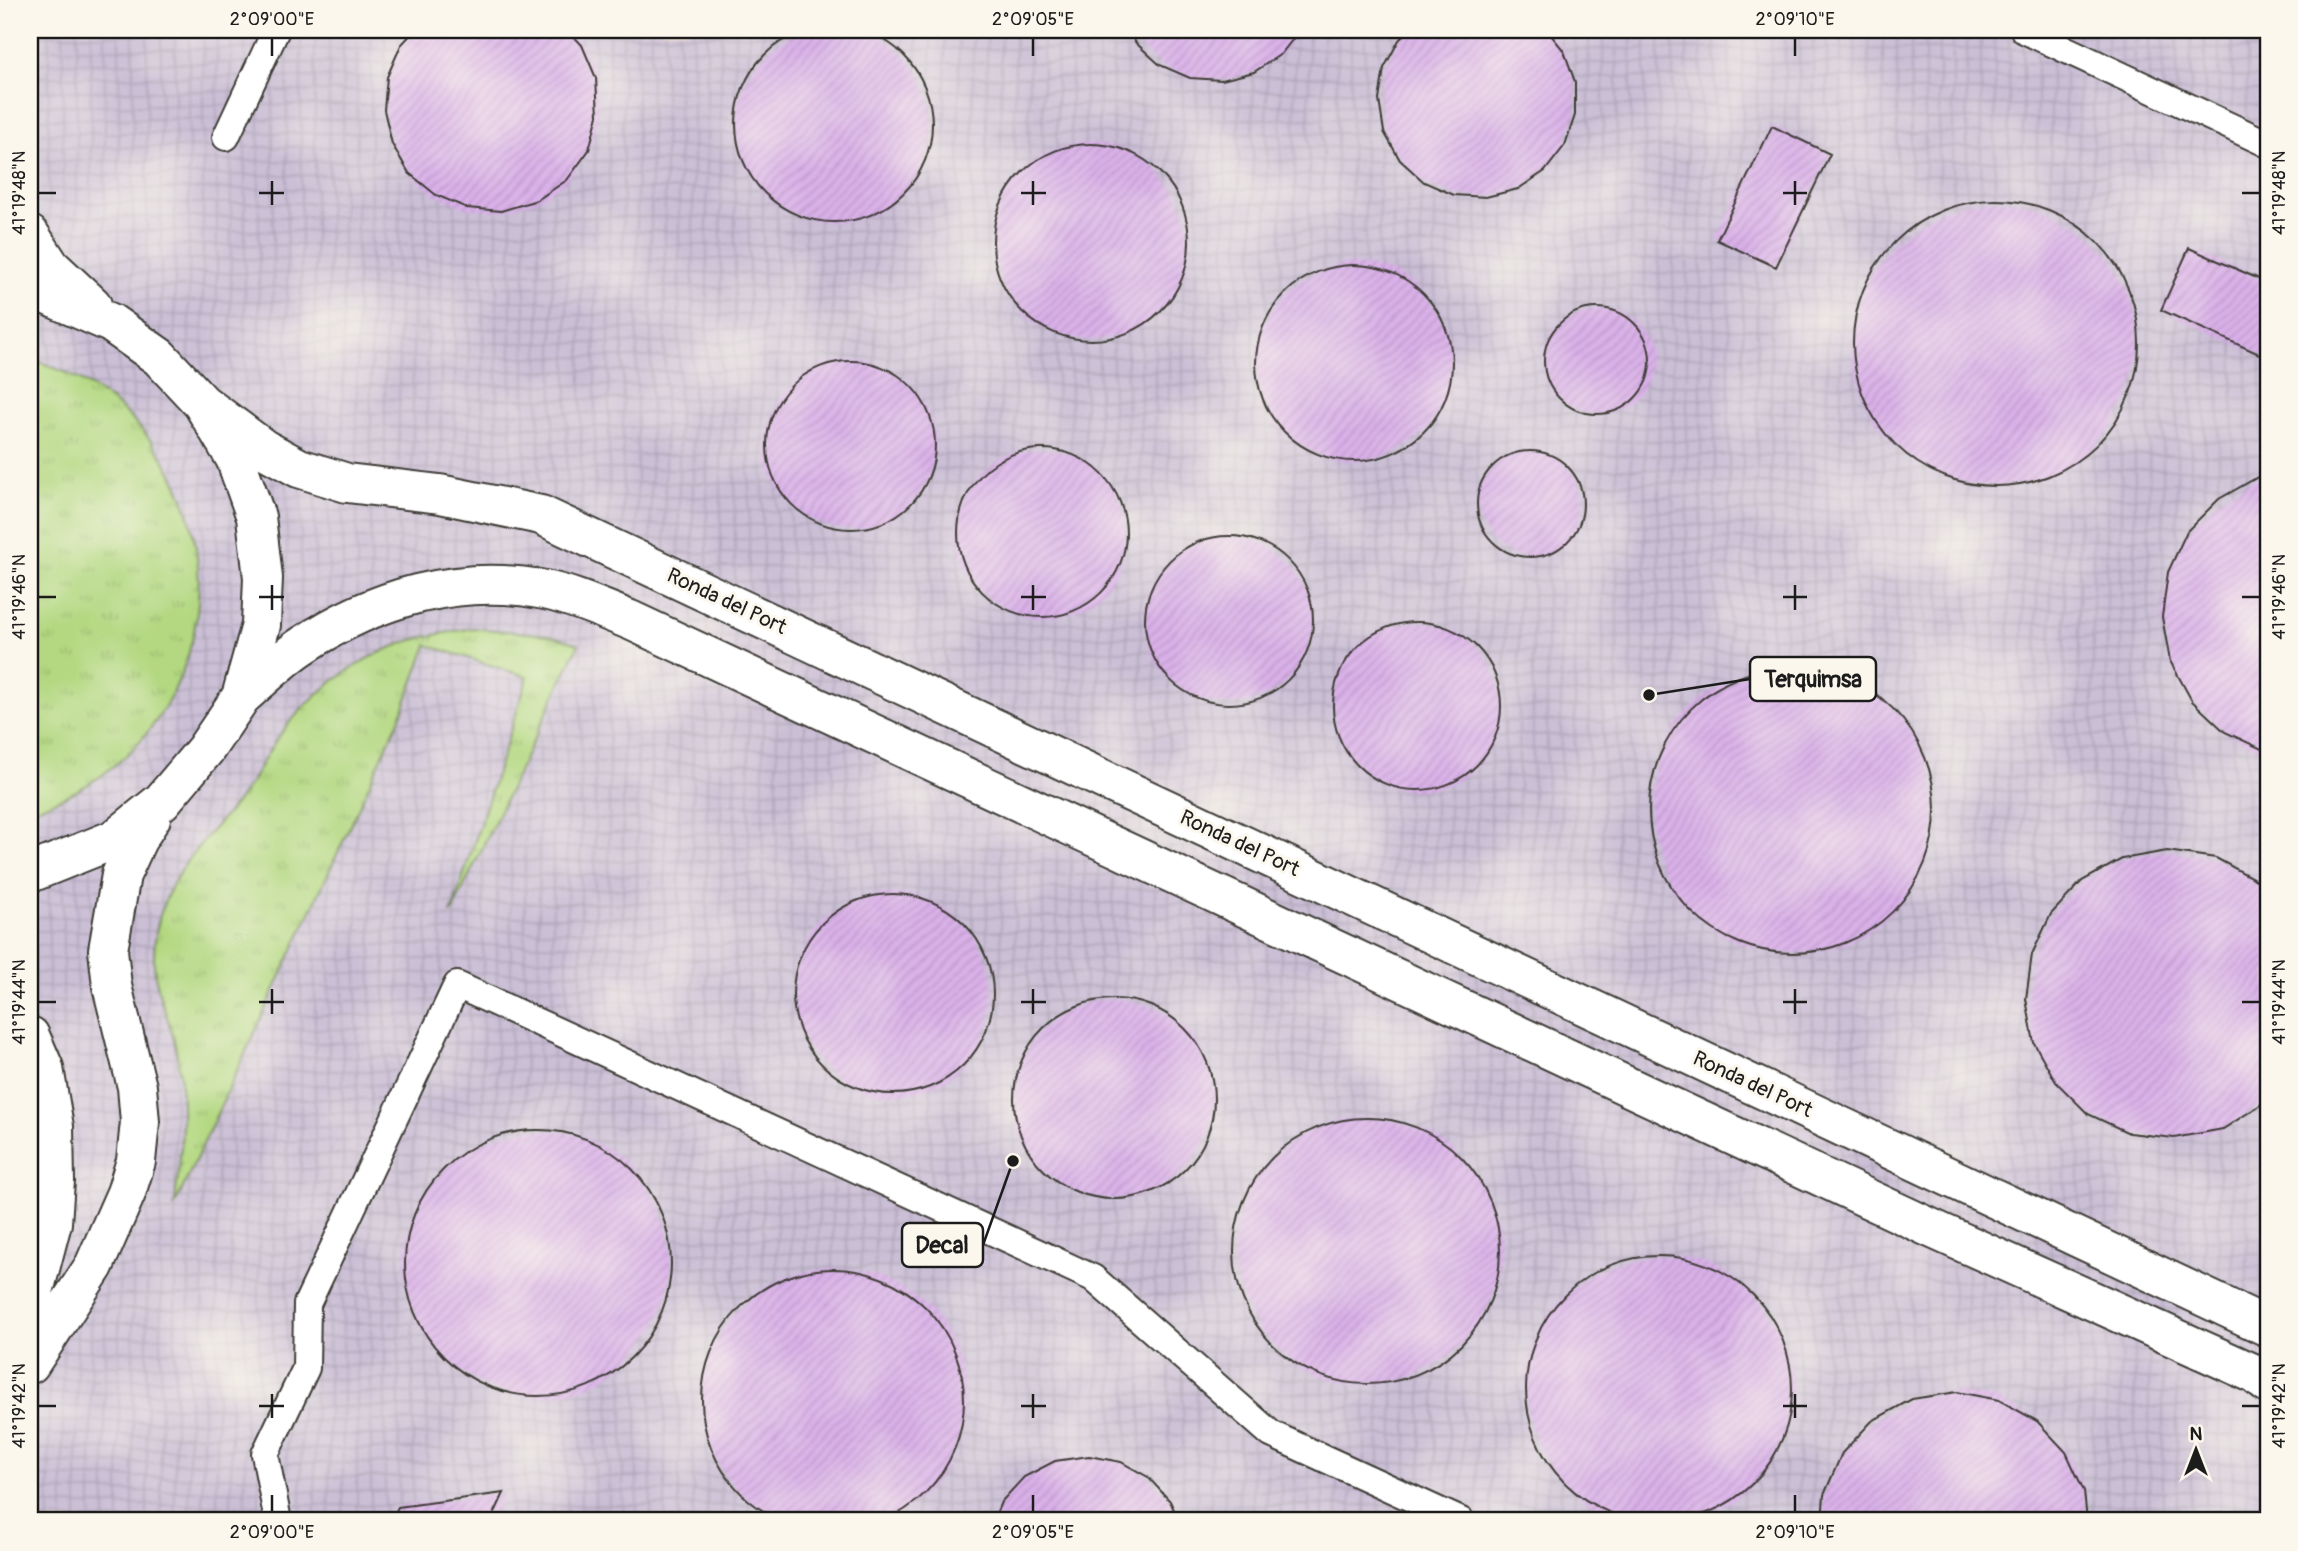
<svg xmlns="http://www.w3.org/2000/svg" width="2298" height="1551" font-family="Pangolin,sans-serif">
<style>
.industrial{fill:url(#industrial-grid)}
.grass{fill:url(#grass-tufts);stroke:#687a4e;stroke-width:2}
.building{fill:url(#building-hatch)}
.lines{fill:none;stroke-linecap:round;stroke-linejoin:round}
.lane-casing{stroke:#3c3a35;stroke-width:30}
.street-casing{stroke:#3c3a35;stroke-width:42}
.lane{stroke:#fff;stroke-width:26}
.street{stroke:#fff;stroke-width:38}
.ticks{fill:none;stroke:#1c1c1c;stroke-width:2.5}
.labels{text-anchor:middle;stroke-width:6;stroke-linejoin:round;paint-order:stroke}
.street-label{font-size:21px;fill:#1c1c1c;stroke:#fbf7ec}
.leader{fill:none;stroke:#1c1c1c;stroke-width:2.5}
.callout-dot{fill:#1c1c1c;stroke:#fbf7ec;stroke-width:2.5}
.callout{fill:#fbf7ec;stroke:#1c1c1c;stroke-width:2.5}
.callout-label{font-size:23px;text-anchor:middle;font-weight:bold;fill:#1c1c1c}
.neatline{fill:none;stroke:#1c1c1c;stroke-width:2.5}
.ticks-label{font-size:18px;text-anchor:middle;fill:#1c1c1c}
</style>
<defs>
<pattern id="industrial-grid" width="8" height="8" patternUnits="userSpaceOnUse" patternTransform="scale(1.75)"><rect width="8" height="8" fill="#cbbfd6"/><path d="M0 4h8M4 0v8" fill="none" stroke="#aea4b7"/></pattern>
<pattern id="grass-tufts" width="24" height="20" patternUnits="userSpaceOnUse" patternTransform="scale(1.75)"><rect width="24" height="20" fill="#b3d881"/><path d="M3 7l-1-3M5 7V3M7 7l1-3M15 17l-1-3M17 17v-4M19 17l1-3" fill="none" stroke="#99b96f"/></pattern>
<pattern id="building-hatch" width="6" height="6" patternUnits="userSpaceOnUse" patternTransform="scale(1.75)"><rect width="6" height="6" fill="#dab1e9"/><path d="M-1 1l2-2M0 6l6-6M5 7l2-2" fill="none" stroke="#ba98c7"/></pattern>
</defs>
<rect width="100%" height="100%" fill="#fbf7ec"/>
<filter id="ink" filterUnits="userSpaceOnUse"><feTurbulence type="fractalNoise" baseFrequency=".0143" numOctaves="2"/><feDisplacementMap in="SourceGraphic" scale="14" xChannelSelector="R" yChannelSelector="G"/><feConvolveMatrix kernelMatrix="1 2 1 2 8 2 1 2 1" color-interpolation-filters="sRGB"/></filter>
<filter id="wash" filterUnits="userSpaceOnUse"><feTurbulence type="fractalNoise" baseFrequency=".00686" numOctaves="4" result="noise"/><feDisplacementMap in="SourceGraphic" scale="28" xChannelSelector="R" yChannelSelector="G"/><feGaussianBlur stdDeviation="1.57" result="paint"/><feColorMatrix in="noise" values="0 0 0 0 0 0 0 0 0 0 0 0 0 0 0 0 0 1.4 0 .05"/><feComposite in="paint" operator="in"/></filter>
<g filter="url(#wash)">
<rect width="100%" height="100%" fill="#f1e1c3"/>
<!-- industrial -->
<path class="industrial" d="M 30,30 L 2268,30 L 2268,1521 L 30,1521 Z"/>
<!-- grass -->
<path class="grass" d="M 30,359 C 255,427 255,741 30,810 Z
M 473,628 L 549,635 L 579,644 L 451,914 L 528,677 L 427,645 L 400,718 L 174,1207 C 182,1152 187,1099 175,1044 C 168,1014 153,988 154,957 C 155,885 198,848 240,798 C 255,780 263,758 277,739 C 307,696 355,659 406,642 C 428,635 451,632 473,628 Z"/>
<g id="blocks">
<!-- building -->
<path class="building" d="M736 124a98 98 0 1 1 196 0a98 98 0 1 1-196 0Z
M 415,30 L 568,30 L 582,45 L 596,78 L 598,115 L 589,150 L 567,180 L 537,200 L 501,211 L 467,208 L 436,195 L 409,173 L 392,144 L 384,110 L 387,77 L 401,45 Z
M 1128,30 L 1300,30 L 1281,54 L 1254,72 L 1222,80 L 1190,78 L 1160,65 L 1136,43 Z
M 1409,30 L 1547,30 L 1564,51 L 1575,82 L 1575,115 L 1565,145 L 1545,171 L 1518,189 L 1486,197 L 1454,195 L 1424,182 L 1400,160 L 1384,132 L 1379,100 L 1384,68 L 1399,40 Z
M 1772,126 L 1830,154 L 1776,267 L 1717,240 Z
M993 242a98 98 0 1 1 196 0a98 98 0 1 1-196 0Z
M1853 343a143 143 0 1 1 286 0a143 143 0 1 1-286 0Z
M 2189,248 L 2268,283 L 2268,358 L 2161,310 Z
M1256 363a98 98 0 1 1 196 0a98 98 0 1 1-196 0Z
M1544 361a53 53 0 1 1 106 0a53 53 0 1 1-106 0Z
M767 445a84 84 0 1 1 168 0a84 84 0 1 1-168 0Z
M958 533a84 84 0 1 1 168 0a84 84 0 1 1-168 0Z
M1477 504a53 53 0 1 1 106 0a53 53 0 1 1-106 0Z
M 2268,475 L 2268,752 L 2225,732 L 2192,701 L 2170,661 L 2162,617 L 2168,572 L 2187,531 L 2219,499 L 2258,477 Z
M1145 620a84 84 0 1 1 168 0a84 84 0 1 1-168 0Z
M1333 706a84 84 0 1 1 168 0a84 84 0 1 1-168 0Z
M1649 810a143 143 0 1 1 286 0a143 143 0 1 1-286 0Z
M 2167,851 L 2216,858 L 2260,882 L 2268,891 L 2268,1100 L 2223,1129 L 2174,1138 L 2129,1133 L 2088,1114 L 2056,1082 L 2034,1043 L 2026,999 L 2032,954 L 2051,914 L 2082,881 L 2122,859 Z
M793 994a100 100 0 1 1 200 0a100 100 0 1 1-200 0Z
M1014 1099a100 100 0 1 1 200 0a100 100 0 1 1-200 0Z
M1234 1251a133 133 0 1 1 266 0a133 133 0 1 1-266 0Z
M405 1263a133 133 0 1 1 266 0a133 133 0 1 1-266 0Z
M1526 1389a133 133 0 1 1 266 0a133 133 0 1 1-266 0Z
M702 1400a131 131 0 1 1 262 0a131 131 0 1 1-262 0Z
M 1957,1392 L 1999,1400 L 2037,1421 L 2066,1452 L 2084,1491 L 2087,1521 L 1822,1521 L 1824,1495 L 1842,1453 L 1872,1421 L 1912,1399 Z
M 1089,1456 L 1121,1462 L 1148,1477 L 1170,1501 L 1179,1521 L 993,1521 L 1001,1502 L 1024,1477 L 1055,1461 Z
M 504,1493 L 491,1521 L 391,1521 L 398,1507 Z"/>
</g>
</g>
<g filter="url(#ink)">
<use href="#blocks" fill-opacity="0" stroke="#3c3a35" stroke-width="2"/>
<g class="lines">
<defs>
<path id="lane" d="M 2024,30 L 2268,144
M 226,137 L 276,30
M 278,1521 L 265,1454 L 306,1368 L 307,1304 L 457,985 L 1093,1278 L 1271,1434 L 1461,1521"/>
<path id="street" d="M 30,235 L 51,267 L 92,305
M 30,292 L 49,296 L 111,323 L 159,357 L 202,403 L 235,458 L 256,517 L 263,578 L 261,625 L 241,697 L 205,750 L 162,801 L 115,839 L 30,873
M 202,403 L 264,449 L 299,468 L 347,483 L 440,494 L 541,515 L 2268,1327
M 241,697 C 261,680 281,660 302,646 C 374,598 459,573 545,590 C 574,596 602,609 630,620 L 1933,1229 L 2255,1374 L 2268,1384
M 30,1036 L 44,1068 L 54,1127 L 55,1181 L 52,1223 L 30,1307
M 30,1364 L 94,1266 L 126,1193 L 136,1161 L 140,1122 L 137,1087 L 112,986 L 108,950 L 121,875 L 137,840 L 151,818"/>
</defs>
<!-- lane casing -->
<use href="#lane" class="lane-casing"/>
<!-- street casing -->
<use href="#street" class="street-casing"/>
<!-- lane -->
<use href="#lane" class="lane"/>
<!-- street -->
<use href="#street" class="street"/>
</g>
</g>
<!-- ticks -->
<path class="ticks" d="M 272,38 L 272,56M 1033,38 L 1033,56M 1795,38 L 1795,56M 272,181 L 272,205M 1033,181 L 1033,205M 1795,181 L 1795,205M 38,193 L 56,193M 259,193 L 284,193M 1021,193 L 1046,193M 1783,193 L 1807,193M 2242,193 L 2260,193M 272,585 L 272,610M 1033,585 L 1033,610M 1795,585 L 1795,610M 38,597 L 56,597M 259,597 L 284,597M 1021,597 L 1046,597M 1783,597 L 1807,597M 2242,597 L 2260,597M 272,989 L 272,1014M 1033,989 L 1033,1014M 1795,989 L 1795,1014M 38,1002 L 56,1002M 259,1002 L 284,1002M 1021,1002 L 1046,1002M 1783,1002 L 1807,1002M 2242,1002 L 2260,1002M 272,1394 L 272,1418M 1033,1394 L 1033,1418M 1795,1394 L 1795,1418M 38,1406 L 56,1406M 259,1406 L 284,1406M 1021,1406 L 1046,1406M 1783,1406 L 1807,1406M 2242,1406 L 2260,1406M 272,1495 L 272,1512M 1033,1495 L 1033,1512M 1795,1495 L 1795,1512"/>
<g class="labels">
<!-- street labels -->
<g class="street-label">
<text transform="translate(727 601) rotate(25)" y="7">Ronda del Port</text>
<text transform="translate(1240 843) rotate(25)" y="7">Ronda del Port</text>
<text transform="translate(1753 1084) rotate(25)" y="7">Ronda del Port</text>
</g>
</g>
<!-- callouts -->
<path class="leader" d="M1649 695L1750 679M1013 1161L983 1245"/>
<g class="callout-dot">
<circle cx="1649" cy="695" r="7"/>
<circle cx="1013" cy="1161" r="7"/>
</g>
<g class="callout">
<rect x="1750" y="657" width="126" height="44" rx="7"/>
<rect x="902" y="1223" width="81" height="44" rx="7"/>
</g>
<g class="callout-label">
<text x="1813" y="687">Terquimsa</text>
<text x="942" y="1253">Decal</text>
</g>
<!-- margin -->
<rect width="2298" height="1551" fill="none" stroke="#fbf7ec" stroke-width="77"/>
<!-- north arrow -->
<g transform="translate(2196 1450)" stroke="#fbf7ec" stroke-width="5" paint-order="stroke">
<path d="M0-5L12 26L0 18L-12 26Z" fill="#1c1c1c"/>
<text y="-10" font-size="19" font-weight="bold" text-anchor="middle" fill="#1c1c1c">N</text>
</g>
<rect x="38" y="38" width="2222" height="1474" class="neatline"/>
<g class="ticks-label">
<text x="272" y="25">2°09'00"E</text>
<text x="1033" y="25">2°09'05"E</text>
<text x="1795" y="25">2°09'10"E</text>
<text transform="translate(19 193) rotate(-90)" y="6">41°19'48"N</text>
<text transform="translate(2279 193) rotate(-90)" y="6">41°19'48"N</text>
<text transform="translate(19 597) rotate(-90)" y="6">41°19'46"N</text>
<text transform="translate(2279 597) rotate(-90)" y="6">41°19'46"N</text>
<text transform="translate(19 1002) rotate(-90)" y="6">41°19'44"N</text>
<text transform="translate(2279 1002) rotate(-90)" y="6">41°19'44"N</text>
<text transform="translate(19 1406) rotate(-90)" y="6">41°19'42"N</text>
<text transform="translate(2279 1406) rotate(-90)" y="6">41°19'42"N</text>
<text x="272" y="1538">2°09'00"E</text>
<text x="1033" y="1538">2°09'05"E</text>
<text x="1795" y="1538">2°09'10"E</text>
</g>
</svg>
